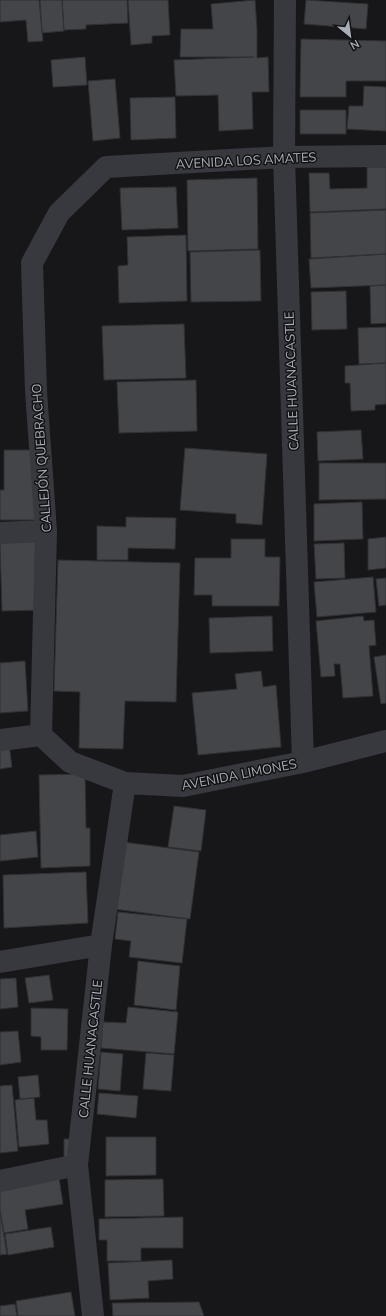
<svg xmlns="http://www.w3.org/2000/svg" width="386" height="1316" font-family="'Nunito Sans',sans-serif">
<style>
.building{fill:#434549;stroke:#313135}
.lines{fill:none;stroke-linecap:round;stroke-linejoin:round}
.minor{stroke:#38393e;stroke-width:22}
.labels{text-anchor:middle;stroke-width:3;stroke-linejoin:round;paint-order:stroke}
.street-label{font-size:13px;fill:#a9afb9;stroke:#121214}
</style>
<rect width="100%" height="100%" fill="#171719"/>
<!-- building -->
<path class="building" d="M 0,0 L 39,0 L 43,41 L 28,42 L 26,20 L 0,22 Z
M 40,0 L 62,0 L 64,31 L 42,33 Z
M 62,0 L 127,0 L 128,23 L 86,25 L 86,29 L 64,30 Z
M 128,0 L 168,0 L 170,35 L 152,36 L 152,43 L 131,45 Z
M 255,0 L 257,29 L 257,58 L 268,57 L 269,92 L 252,92 L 253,129 L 219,131 L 218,95 L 176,96 L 174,60 L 254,57 L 180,57 L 181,29 L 213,29 L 211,4 Z
M 306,0 L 368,4 L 366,29 L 304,24 Z
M 301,39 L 386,41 L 386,81 L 346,81 L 346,97 L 300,97 Z
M 85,57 L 87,85 L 53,87 L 51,60 Z
M 115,79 L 120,138 L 93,141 L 88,81 Z
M 364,86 L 386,87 L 386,131 L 347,129 L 349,106 L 363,106 Z
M 175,97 L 176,138 L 131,140 L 130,98 Z
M 300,110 L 346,110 L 346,134 L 300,134 Z
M 367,167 L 386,167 L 386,209 L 310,212 L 309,173 L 329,173 L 330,189 L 367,188 Z
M 257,178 L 258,249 L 188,251 L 187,180 Z
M 176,187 L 178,228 L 122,230 L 120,188 Z
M 386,210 L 386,254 L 311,258 L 310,213 Z
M 186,235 L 187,301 L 119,303 L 118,266 L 128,265 L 127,237 Z
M 260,250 L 261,301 L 191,302 L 190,252 Z
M 386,254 L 386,285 L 311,288 L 309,259 Z
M 386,285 L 386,323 L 371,324 L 370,286 Z
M 346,291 L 347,329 L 312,330 L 311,292 Z
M 184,324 L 186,378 L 104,380 L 102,326 Z
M 386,327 L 386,363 L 359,364 L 358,328 Z
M 386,363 L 386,404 L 375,405 L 375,410 L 351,411 L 350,383 L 345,383 L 345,366 Z
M 196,380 L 197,431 L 119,433 L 117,382 Z
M 361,430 L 363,459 L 318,461 L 317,432 Z
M 185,448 L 267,454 L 262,525 L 236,523 L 236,514 L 180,510 Z
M 4,450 L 35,450 L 36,520 L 0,520 L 0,490 L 4,490 Z
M 319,463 L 386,463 L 386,499 L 319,500 Z
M 362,502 L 363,539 L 314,541 L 314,504 Z
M 126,517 L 176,518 L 175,549 L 128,548 L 128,560 L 97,560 L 97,526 L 126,527 Z
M 386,537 L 386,568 L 368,570 L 368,539 Z
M 231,539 L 265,539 L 265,557 L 280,557 L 279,606 L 212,606 L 212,595 L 194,595 L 195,558 L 231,558 Z
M 38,540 L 41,610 L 2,611 L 0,542 Z
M 344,543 L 345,578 L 316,579 L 314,544 Z
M 58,560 L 180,563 L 176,702 L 125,701 L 123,749 L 79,748 L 80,692 L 54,691 Z
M 373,577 L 376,612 L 317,617 L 314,582 Z
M 386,578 L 386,605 L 379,606 L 376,579 Z
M 272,616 L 273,651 L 210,653 L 209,618 Z
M 363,616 L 364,621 L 374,620 L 376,645 L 369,646 L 373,696 L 343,698 L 340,664 L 334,664 L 335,676 L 321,677 L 316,621 Z
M 386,655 L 386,703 L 381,704 L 374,657 Z
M 25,661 L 28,711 L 0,713 L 0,663 Z
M 261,671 L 263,687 L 276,685 L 281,747 L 198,755 L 192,693 L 237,689 L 235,674 Z
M 9,744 L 12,767 L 0,769 L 0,745 Z
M 85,774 L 86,828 L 90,828 L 90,866 L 41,868 L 39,775 Z
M 174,806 L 206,810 L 201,851 L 168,847 Z
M 36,831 L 38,857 L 0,861 L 0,835 Z
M 123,842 L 199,852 L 190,919 L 114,909 Z
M 86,872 L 88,923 L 4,928 L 3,875 Z
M 118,912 L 187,919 L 182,963 L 129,957 L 131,941 L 115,939 Z
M 138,961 L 180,966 L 176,1010 L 134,1005 Z
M 49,975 L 53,1000 L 29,1003 L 25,978 Z
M 16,978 L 18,1007 L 0,1009 L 0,979 Z
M 128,1007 L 178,1012 L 174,1054 L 101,1048 L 103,1022 L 126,1023 Z
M 31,1008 L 68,1009 L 67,1050 L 41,1050 L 41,1037 L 31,1036 Z
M 18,1031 L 21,1062 L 0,1065 L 0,1032 Z
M 101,1052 L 123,1054 L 120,1091 L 98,1089 Z
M 146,1053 L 174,1055 L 171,1091 L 143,1089 Z
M 38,1075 L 40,1097 L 20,1099 L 18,1077 Z
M 12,1085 L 18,1151 L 0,1153 L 0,1086 Z
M 99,1093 L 138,1096 L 136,1118 L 97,1114 Z
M 34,1098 L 36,1120 L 47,1120 L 49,1144 L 19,1147 L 15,1100 Z
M 106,1137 L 156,1137 L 156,1175 L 106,1176 Z
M 64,1139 L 72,1139 L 72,1160 L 64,1160 Z
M 59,1178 L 63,1204 L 25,1210 L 28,1229 L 4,1233 L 0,1210 L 0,1188 Z
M 163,1179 L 164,1216 L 105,1217 L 105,1180 Z
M 0,1212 L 7,1254 L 0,1255 Z
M 183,1217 L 183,1248 L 141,1248 L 141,1261 L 107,1261 L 107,1240 L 99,1240 L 99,1219 Z
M 51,1227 L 54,1247 L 8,1255 L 5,1234 Z
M 172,1260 L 173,1279 L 148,1281 L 149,1298 L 110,1300 L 108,1263 Z
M 71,1292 L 75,1316 L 18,1316 L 16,1301 Z
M 199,1302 L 204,1316 L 113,1316 L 112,1303 Z
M 15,1304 L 17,1316 L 0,1316 L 0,1306 Z"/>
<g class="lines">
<!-- minor -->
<path class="minor" d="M 285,0 L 284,157 L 303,762
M 386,156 L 284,157 L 106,167 L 59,213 L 32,263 L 36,391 L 46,531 L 41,735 L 70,762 L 125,783 L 183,786 L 303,762 L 386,741
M 0,533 L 46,531
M 0,740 L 41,735
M 0,962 L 101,945
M 0,1181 L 77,1165
M 93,1316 L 77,1165 L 101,945 L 125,783"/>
</g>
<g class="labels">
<!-- street labels -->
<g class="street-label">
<text transform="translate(246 160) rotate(-3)" y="5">AVENIDA LOS AMATES</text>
<text transform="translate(291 381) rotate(-92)" y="5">CALLE HUANACASTLE</text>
<text transform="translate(41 458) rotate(-94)" y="5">CALLEJÓN QUEBRACHO</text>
<text transform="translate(239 774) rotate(-11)" y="5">AVENIDA LIMONES</text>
<text transform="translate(90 1049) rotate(-84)" y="5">CALLE HUANACASTLE</text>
</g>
</g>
<!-- north arrow -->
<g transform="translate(350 36) rotate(151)" stroke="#121214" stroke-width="3" paint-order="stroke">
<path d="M0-3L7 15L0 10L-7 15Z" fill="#a9afb9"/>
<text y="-6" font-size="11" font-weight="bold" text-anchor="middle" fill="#a9afb9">N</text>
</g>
</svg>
